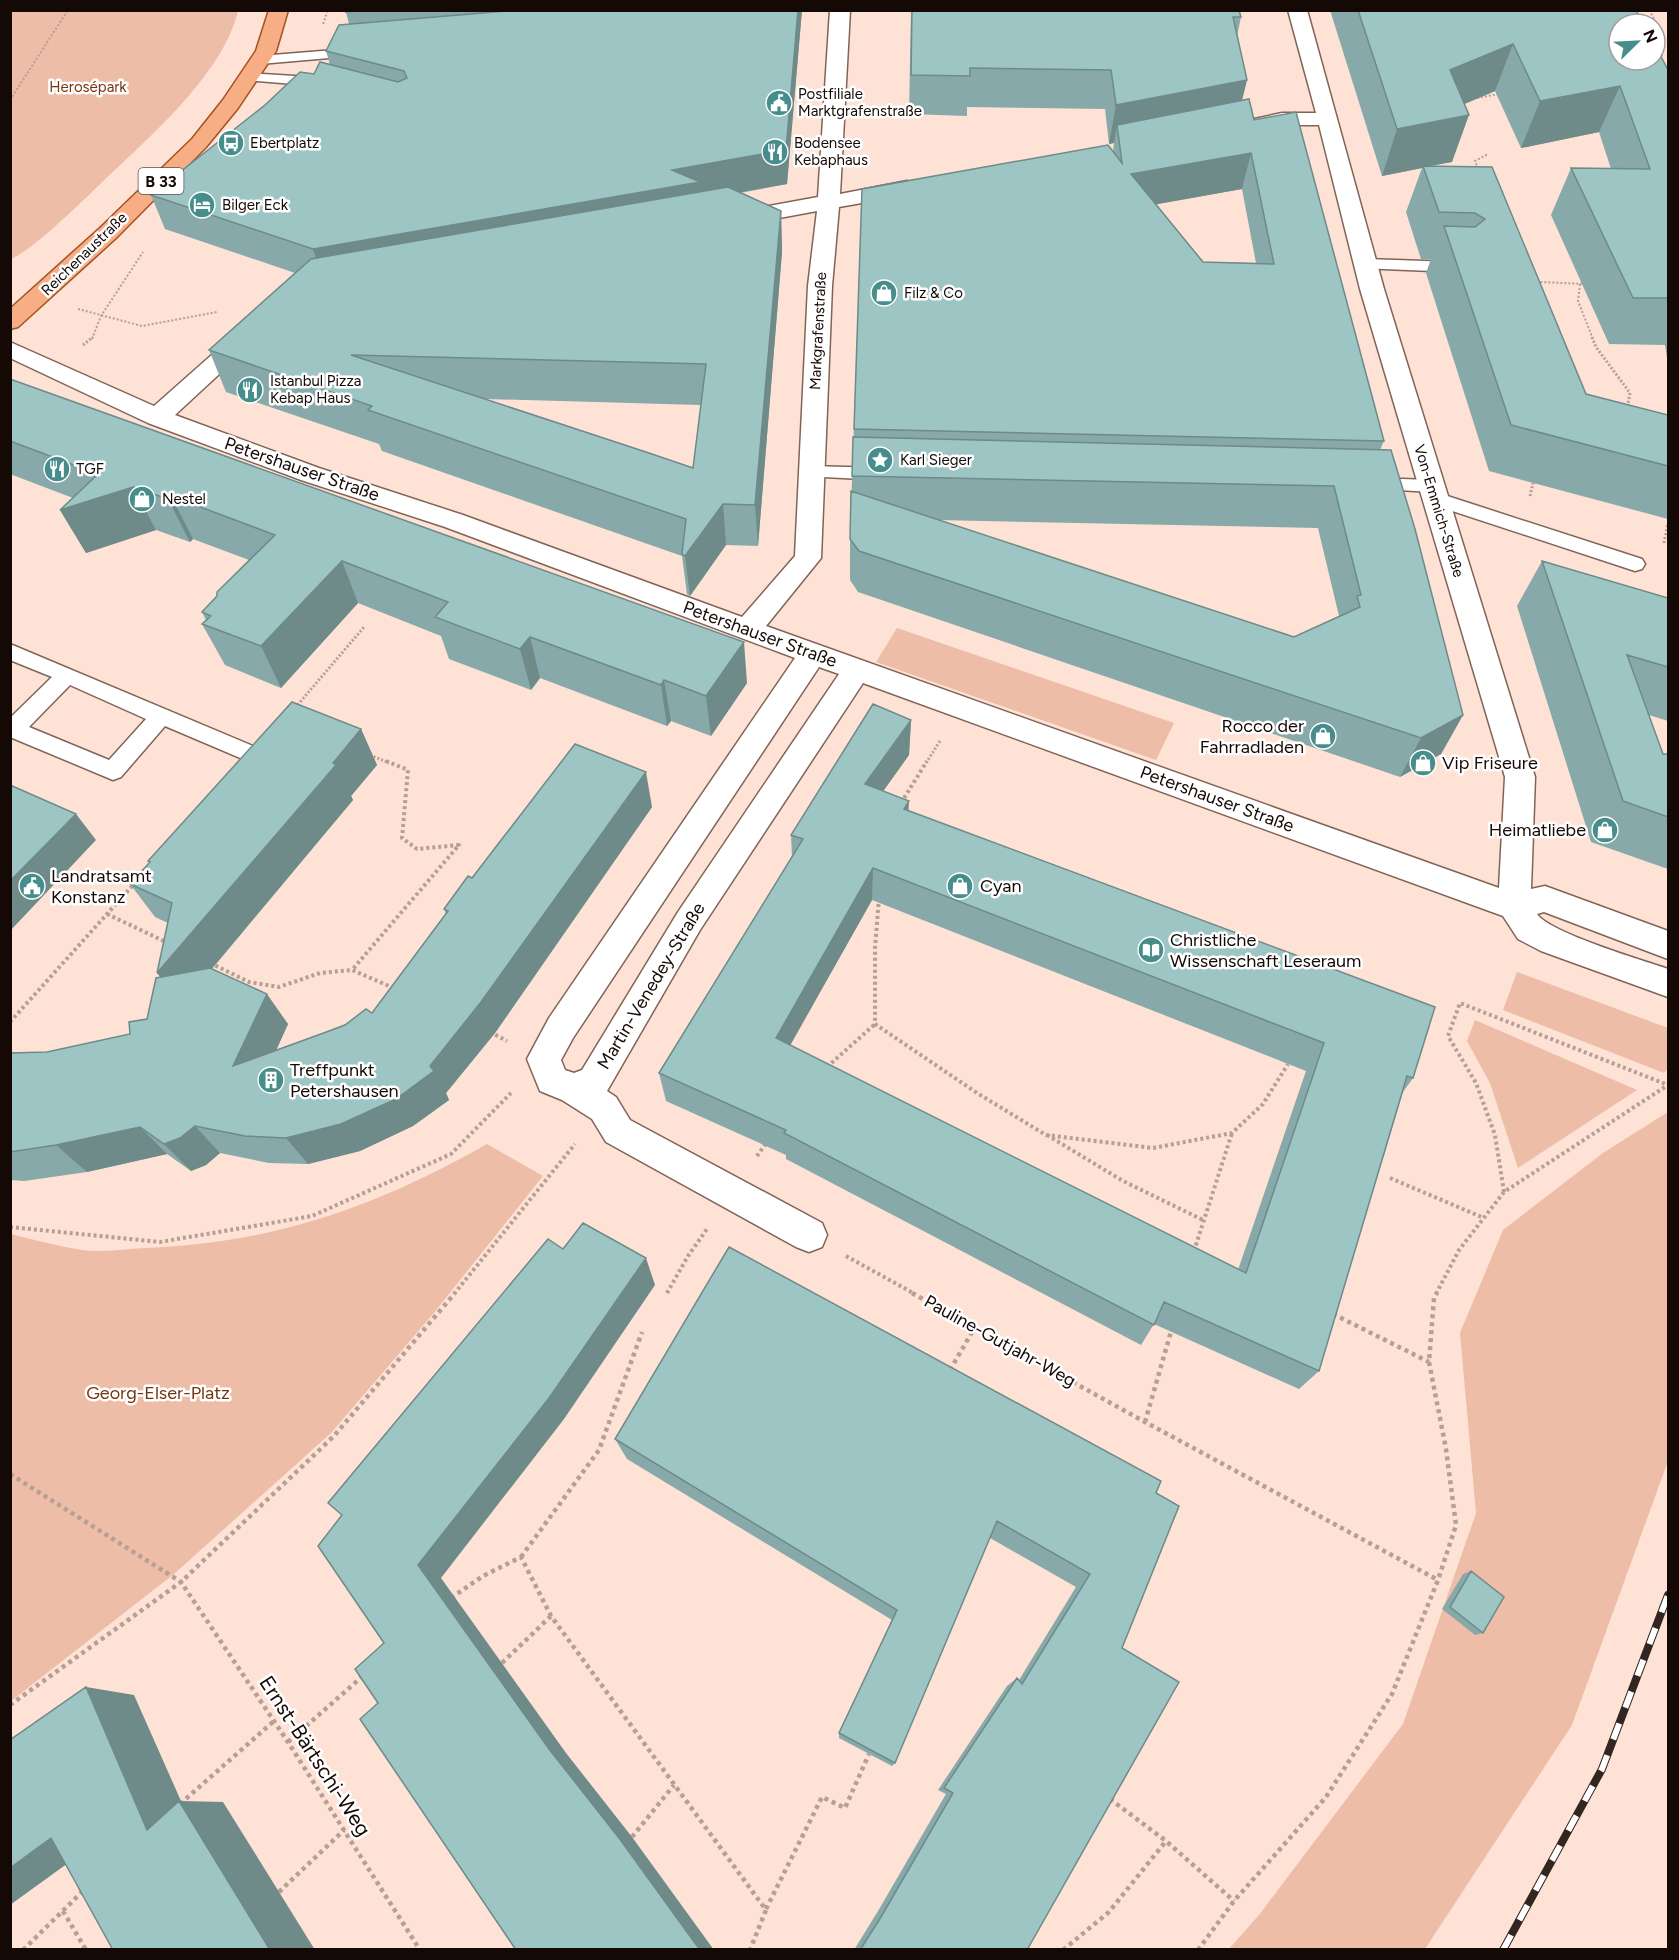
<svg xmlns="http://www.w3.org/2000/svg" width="1679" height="1960" font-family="Figtree,sans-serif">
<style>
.green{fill:#edbda7}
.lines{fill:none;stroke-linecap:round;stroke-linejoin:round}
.service-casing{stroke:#816456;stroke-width:3}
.minor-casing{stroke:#816456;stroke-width:3}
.primary-casing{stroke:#a45123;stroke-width:3}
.path-far3{stroke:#b69f95;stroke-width:2;stroke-dasharray:2 2;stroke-linecap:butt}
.path-far2{stroke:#b69f95;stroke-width:3;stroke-dasharray:2 2;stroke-linecap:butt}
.path-far1{stroke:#b69f95;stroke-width:4;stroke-dasharray:3 3;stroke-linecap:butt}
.path{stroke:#b69f95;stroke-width:4.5;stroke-dasharray:4 4;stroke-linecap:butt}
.service{fill:#fff;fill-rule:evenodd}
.minor{fill:#fff;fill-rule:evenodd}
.primary{fill:#f7ae85;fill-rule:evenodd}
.rail-casing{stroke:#332621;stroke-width:8}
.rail{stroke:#fff;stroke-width:6;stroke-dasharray:17;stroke-linecap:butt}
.wall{fill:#87a9a9;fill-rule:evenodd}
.shaded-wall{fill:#6e8a89}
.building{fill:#9dc5c4;stroke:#6e8a89;stroke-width:1.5;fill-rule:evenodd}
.labels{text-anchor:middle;stroke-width:5;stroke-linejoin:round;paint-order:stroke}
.far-park-label{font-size:15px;fill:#76350f;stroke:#fff}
.far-poi-label{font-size:15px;fill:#140905;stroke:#fff;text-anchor:start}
.far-street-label{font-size:15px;fill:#140905;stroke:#fff}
.shield{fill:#fff;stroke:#5a5350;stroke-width:1.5}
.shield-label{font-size:16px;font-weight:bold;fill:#140905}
.street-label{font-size:18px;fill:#140905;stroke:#fff}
.poi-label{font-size:18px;fill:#140905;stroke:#fff;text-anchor:start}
.park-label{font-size:18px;fill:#76350f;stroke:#fff}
.near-street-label{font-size:21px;fill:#140905;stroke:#fff}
</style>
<rect width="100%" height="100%" fill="#fde2d5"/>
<!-- green -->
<path class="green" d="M 11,10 L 238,11 C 222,78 141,144 92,192 C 74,209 32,250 11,259 Z
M 897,628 L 1174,723 L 1156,760 L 876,662 Z
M 1517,972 L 1668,1028 L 1668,1069 L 1664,1073 L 1503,1010 Z
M 1475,1020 L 1637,1090 L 1518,1168 L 1490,1083 L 1467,1041 Z
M 1668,1112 L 1668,1461 L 1572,1725 L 1425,1949 L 1228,1950 L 1259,1915 L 1403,1724 L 1476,1513 L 1460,1333 L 1503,1230 L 1603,1153 Z
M 487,1144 L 543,1176 L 433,1314 L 331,1433 L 174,1574 L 11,1701 L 11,1234 C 34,1240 58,1246 82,1250 C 102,1253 125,1249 146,1248 C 274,1243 376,1207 487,1144 Z"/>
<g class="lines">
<defs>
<path id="service" d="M 359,48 L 366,52 L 364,55 L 260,64 L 253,60 L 260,56 Z
M 248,73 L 295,76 L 329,85 L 331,88 L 324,92 L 294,84 L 243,80 L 241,77 Z
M 1365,259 L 1456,262 L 1464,267 L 1456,272 L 1359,268 L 1357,264 L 1359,260 Z
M 810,466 L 883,468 L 890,470 L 892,474 L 890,478 L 883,480 L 803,476 L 801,472 L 803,468 Z
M 1371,478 L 1432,480 L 1439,482 L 1441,486 L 1439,490 L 1432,492 L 1364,488 L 1362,484 L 1364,480 Z
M 1435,492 L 1642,559 L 1645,564 L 1642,569 L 1635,571 L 1428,503 L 1426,498 L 1428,493 Z
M 10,644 L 260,749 L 263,755 L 260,761 L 252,763 L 165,726 L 121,777 L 113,780 L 10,737 L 10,718 L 52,677 L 10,660 ZM 70,685 L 146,719 L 109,760 L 29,727 Z"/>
<path id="minor" d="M 830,10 L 850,10 L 840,194 L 907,181 L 915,183 L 918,188 L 915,193 L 907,195 L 839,207 L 832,286 L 821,558 L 766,626 L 1499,888 L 1505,777 L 1360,289 L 1319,125 L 1282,125 L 1252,131 L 1245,129 L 1242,125 L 1245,121 L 1282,113 L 1316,113 L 1288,10 L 1307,10 L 1384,289 L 1535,777 L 1531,889 L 1545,886 L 1668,931 L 1668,959 L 1544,912 L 1537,914 C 1550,933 1642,960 1668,969 L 1668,997 L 1541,951 L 1518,939 L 1503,916 L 863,683 L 700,930 L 607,1091 L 616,1097 L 630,1120 L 822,1223 L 827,1235 L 822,1247 L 809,1252 L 796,1247 L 606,1142 L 592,1119 L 562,1100 L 540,1091 L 527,1059 L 549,1018 L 795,658 L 445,527 L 301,480 L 148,423 L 10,358 L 10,342 L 154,406 L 241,329 L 249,327 L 257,329 L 261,334 L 257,339 L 175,415 L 319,468 L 463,515 L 742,617 L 795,556 L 808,286 L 817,211 L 736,226 L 728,224 L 725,219 L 728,214 L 736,212 L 818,197 ZM 819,667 L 839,674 L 678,912 L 582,1070 L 574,1073 L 565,1070 L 561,1060 L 573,1038 Z"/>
<path id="primary" d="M 269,10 L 288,10 L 276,51 L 238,108 L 206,147 L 116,238 L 18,327 L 10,329 L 10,309 L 100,228 L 192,139 L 223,100 L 256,51 Z"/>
</defs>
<!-- service casing -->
<use href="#service" class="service-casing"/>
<!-- minor casing -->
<use href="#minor" class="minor-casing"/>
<!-- primary casing -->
<use href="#primary" class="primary-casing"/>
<!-- path-far3 -->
<path class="path-far3" d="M 1649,10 C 1659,28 1670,42 1659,62
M 323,24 L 328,10
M 1477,98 L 1499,94
M 10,100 L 68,10
M 1478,169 L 1475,161 L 1488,154
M 1580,284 L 1578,301 L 1593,339
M 1538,285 L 1540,282 L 1586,284
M 78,309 L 142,326 L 217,312
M 92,339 L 101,316 L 143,252"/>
<!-- path-far2 -->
<path class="path-far2" d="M 1592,337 L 1596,347 L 1630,393 L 1627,409
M 83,345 L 93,337
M 1530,496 L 1533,483
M 1664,543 L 1668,523
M 295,708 L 364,627
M 370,755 L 389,763
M 926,763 L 940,741"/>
<!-- path-far1 -->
<path class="path-far1" d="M 386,761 L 408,770 L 402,838 L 417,849 L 459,845 L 352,970 L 396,989
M 901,803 L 927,761
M 879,898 L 875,948 L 875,1024 L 977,1093 L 1046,1135 L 1153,1148 L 1232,1133 L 1263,1104 L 1288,1064
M 107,914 L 168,943
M 210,963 L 249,982 L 279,987 L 320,973 L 352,970
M 1325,970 L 1331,957
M 10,1022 L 134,884
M 490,1032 L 507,1041
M 827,1067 L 875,1024
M 1047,1135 L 1123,1181 L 1203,1220
M 757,1156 L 766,1143
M 1390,1178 L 1484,1218
M 1504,1192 L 1495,1135 L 1476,1083 L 1448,1036 L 1460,1003 L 1668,1085
M 10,1227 L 160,1242 L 312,1216 L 451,1154 L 511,1093
M 1194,1251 L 1232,1133
M 846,1256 L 915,1294
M 667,1293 L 688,1256 L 707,1229
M 454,1294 L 575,1144
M 1436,1294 L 1459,1250 L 1504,1192 L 1668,1085"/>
<!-- path -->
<path class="path" d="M 912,1293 L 1145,1422 L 1438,1580
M 1333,1314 L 1429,1362
M 950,1370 L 975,1327
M 1145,1422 L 1172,1328
M 10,1474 L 181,1582 L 288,1742 L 420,1950
M 521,1557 L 599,1450 L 642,1332
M 451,1598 L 483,1576 L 521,1557 L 551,1616 L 766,1910 L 750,1950
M 502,1663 L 551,1616
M 10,1705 L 181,1582 L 334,1436 L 455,1293
M 288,1742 L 364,1675
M 1110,1799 L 1166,1841 L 1234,1901
M 180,1804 L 274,1721
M 632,1837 L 674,1785
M 279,1892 L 344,1830
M 766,1909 L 822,1797 L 845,1808 L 869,1754
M 63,1911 L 86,1950
M 23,1950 L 83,1891
M 1063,1950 L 1109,1912 L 1166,1841
M 1198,1950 L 1234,1901 L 1326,1797 L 1392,1694 L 1438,1580 L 1456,1525 L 1446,1449 L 1429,1362 L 1434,1298 L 1437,1293"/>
<!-- service -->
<use href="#service" class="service"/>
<!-- minor -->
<use href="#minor" class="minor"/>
<!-- primary -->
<use href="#primary" class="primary"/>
<defs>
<path id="rail" d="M 1503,1950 L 1602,1769 L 1668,1595"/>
</defs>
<!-- rail casing -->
<use href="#rail" class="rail-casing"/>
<!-- rail -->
<use href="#rail" class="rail"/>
</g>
<!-- wall -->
<path class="wall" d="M 347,10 L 802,10 L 787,184 L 740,193 L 781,211 L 782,252 L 758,546 L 726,545 L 690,596 L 687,594 L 682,556 L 382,451 L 379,444 L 226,392 L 209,350 L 295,273 L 165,229 L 151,195 L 314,74 L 330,65 L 326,51 L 349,24 L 346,12 ZM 486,399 L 701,405 L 693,468 Z
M 911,10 L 1239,10 L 1241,17 L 1237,36 L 1247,80 L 1242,101 L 1254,120 L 1384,441 L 1380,450 L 1463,715 L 1441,754 L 1400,777 L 858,592 L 850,580 L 850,539 L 862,189 L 1113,151 L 1114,143 L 1109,144 L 1105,109 L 967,107 L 967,116 L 909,114 ZM 1242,189 L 1256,263 L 1203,262 L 1156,204 ZM 937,520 L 1318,528 L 1339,616 L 1294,637 Z
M 1330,10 L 1636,10 L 1668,70 L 1668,364 L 1665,345 L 1609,344 L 1551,215 L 1571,168 L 1611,169 L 1599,132 L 1521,148 L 1495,91 L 1464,104 L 1452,162 L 1431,166 L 1492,167 L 1586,394 L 1668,415 L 1668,519 L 1489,471 L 1426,273 L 1431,259 L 1421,259 L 1406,212 L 1422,168 L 1382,176 Z
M 10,379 L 747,683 L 711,736 L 671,721 L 667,726 L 540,678 L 531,690 L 449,659 L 441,636 L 358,603 L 281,688 L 225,665 L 202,624 L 206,620 L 202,612 L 217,596 L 249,560 L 193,539 L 190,542 L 156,530 L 86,553 L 60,510 L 73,498 L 10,474 Z
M 1542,561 L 1668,598 L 1668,721 L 1649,715 L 1663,754 L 1668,754 L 1668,869 L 1591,842 L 1517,606 Z
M 911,720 L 909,755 L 883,791 L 909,811 L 1413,1078 L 1403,1092 L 1319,1371 L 1299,1389 L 1154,1324 L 1141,1345 L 786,1159 L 786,1155 L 666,1101 L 659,1073 L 792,857 L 791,835 ZM 872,900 L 1306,1071 L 1238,1270 L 790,1045 Z
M 361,729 L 377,765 L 351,796 L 353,800 L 212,969 L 288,1024 L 276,1050 L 329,1031 L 372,1013 L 446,914 L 444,909 L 472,878 L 652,807 L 495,1033 L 446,1093 L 449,1100 L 413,1126 L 360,1151 L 308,1164 L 269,1163 L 220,1153 L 206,1165 L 191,1171 L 167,1154 L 87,1172 L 24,1181 L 10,1180 L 10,1053 L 47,1052 L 130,1034 L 147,1019 L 160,977 L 168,923 L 155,917 L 130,884 L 150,863 L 148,861 Z
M 615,1439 L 1156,1493 L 1122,1648 L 1027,1950 L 854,1950 L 878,1911 L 946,1794 L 938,1790 L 1007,1686 L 1017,1678 L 1019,1680 L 1076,1587 L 990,1538 L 895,1763 L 892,1766 L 839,1738 L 839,1733 L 892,1620 L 627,1459 Z
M 1471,1571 L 1483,1633 L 1475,1635 L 1442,1609 L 1463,1574 Z"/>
<!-- shaded-wall -->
<path class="shaded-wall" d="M 798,10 L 802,10 L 787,184 L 701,199 L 325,283 L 313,249 L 672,170 Z
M 1513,44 L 1495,91 L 1434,117 L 1450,70 Z
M 1247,80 L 1237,119 L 1117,125 L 1114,143 L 1109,144 L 1116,105 Z
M 1620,86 L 1599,132 L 1521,148 L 1540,101 Z
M 1469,115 L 1452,162 L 1423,167 L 1423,166 L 1422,168 L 1382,176 L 1397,129 Z
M 1251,153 L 1242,189 L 1125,210 L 1131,174 Z
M 781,211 L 782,252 L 758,546 L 755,505 Z
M 133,487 L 156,530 L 86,553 L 60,510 Z
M 171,496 L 193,539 L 190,542 L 168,499 Z
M 723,504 L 726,545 L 690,596 L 685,556 Z
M 342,561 L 358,603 L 281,688 L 261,646 Z
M 530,637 L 540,678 L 531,690 L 520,649 Z
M 744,642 L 747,683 L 711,736 L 706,696 Z
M 664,680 L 671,721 L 667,726 L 661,685 Z
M 1463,715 L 1441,754 L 1400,777 L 1421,738 Z
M 911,720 L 909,755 L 864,818 L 865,784 Z
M 361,729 L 377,765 L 351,796 L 353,800 L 182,1004 L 157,973 Z
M 646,772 L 652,807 L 495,1033 L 446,1093 L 449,1100 L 413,1126 L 360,1151 L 308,1164 L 286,1138 L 430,1066 Z
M 909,801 L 907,834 L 904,809 Z
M 76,814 L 96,840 L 10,931 L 10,881 Z
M 873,868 L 872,900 L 778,1067 L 776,1038 Z
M 267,994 L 288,1024 L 256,1095 L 233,1066 Z
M 195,1126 L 220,1153 L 206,1165 L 191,1171 L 164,1144 Z
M 140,1127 L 167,1154 L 87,1172 L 56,1145 Z
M 646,1258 L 655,1285 L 564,1419 L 441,1578 L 566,1753 L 632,1837 L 714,1950 L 700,1950 L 549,1749 L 418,1565 Z
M 86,1687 L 134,1695 L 181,1801 L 223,1802 L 315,1950 L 270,1950 L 147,1830 Z
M 104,1837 L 10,1905 L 10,1868 L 51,1838 Z"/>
<!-- building -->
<path class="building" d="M 347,10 L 371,10 L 346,12 Z
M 519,10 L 798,10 L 786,150 L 672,170 L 700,182 L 313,249 L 151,195 L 265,105 L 300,72 L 314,74 L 320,62 L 398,82 L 407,78 L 404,71 L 326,51 L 339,25 Z
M 912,10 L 1239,10 L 1241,17 L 1233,17 L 1247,80 L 1116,105 L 1111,70 L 970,68 L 970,76 L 911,75 Z
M 1358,10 L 1636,10 L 1643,24 L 1619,24 L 1619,60 L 1655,60 L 1655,45 L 1668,70 L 1668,298 L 1633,298 L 1571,168 L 1650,169 L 1620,86 L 1540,101 L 1513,44 L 1450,70 L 1469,115 L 1397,129 Z
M 1249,99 L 1254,120 L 1296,112 L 1384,441 L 854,429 L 862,189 L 1108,145 L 1122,163 L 1117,125 ZM 1251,153 L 1274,264 L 1203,262 L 1131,174 Z
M 1423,166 L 1492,167 L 1586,394 L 1668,415 L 1668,466 L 1511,425 L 1444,226 L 1475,227 L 1485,219 L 1475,213 L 1439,212 Z
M 728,187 L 781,211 L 755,505 L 723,504 L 685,556 L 682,554 L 686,519 L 368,410 L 372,406 L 209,350 L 311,259 ZM 351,355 L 706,364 L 693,468 L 649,453 Z
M 10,379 L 744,642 L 706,696 L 664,680 L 661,685 L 530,637 L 520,649 L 435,617 L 448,602 L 342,561 L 261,646 L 202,624 L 211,616 L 202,612 L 217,596 L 217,592 L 275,535 L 171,496 L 168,499 L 133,487 L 60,510 L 98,474 L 10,441 Z
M 853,437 L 1391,450 L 1415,529 L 1463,715 L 1421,738 L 859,551 L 850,539 L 851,491 L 1294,637 L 1360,607 L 1357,596 L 1361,595 L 1334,486 L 852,476 Z
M 1542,561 L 1668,598 L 1668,667 L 1627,655 L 1663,754 L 1668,754 L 1668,817 L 1623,801 Z
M 292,702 L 361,729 L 333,763 L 336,765 L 157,973 L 172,903 L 130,884 L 150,862 L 148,861 Z
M 873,704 L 911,720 L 865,784 L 909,801 L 904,809 L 1435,1007 L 1413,1078 L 1407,1076 L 1319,1371 L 1164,1302 L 1154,1325 L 784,1133 L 786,1130 L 659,1073 L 803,839 L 791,835 ZM 873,868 L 1324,1043 L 1246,1273 L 776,1038 Z
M 575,744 L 646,772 L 481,1002 L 430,1066 L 434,1071 L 396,1099 L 341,1124 L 286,1138 L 245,1136 L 195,1126 L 180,1138 L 164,1144 L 140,1127 L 56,1145 L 10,1152 L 10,1053 L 47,1052 L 130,1034 L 129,1022 L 147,1019 L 156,978 L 210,968 L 267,994 L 233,1066 L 329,1031 L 345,1025 L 366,1009 L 372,1013 L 448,911 L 444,909 L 468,876 L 472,878 Z
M 10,785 L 76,814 L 10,881 Z
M 583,1223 L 646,1258 L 549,1398 L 418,1565 L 549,1749 L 619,1838 L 700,1950 L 516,1950 L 360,1719 L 378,1703 L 355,1669 L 384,1643 L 318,1546 L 342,1515 L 328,1503 L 548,1239 L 563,1249 Z
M 729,1247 L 1161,1481 L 1156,1493 L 1179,1506 L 1122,1648 L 1179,1682 L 1027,1950 L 860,1950 L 881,1917 L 953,1793 L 944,1788 L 1017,1678 L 1022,1684 L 1090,1574 L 997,1521 L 895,1763 L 839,1733 L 897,1610 L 615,1439 Z
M 1471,1571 L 1504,1597 L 1483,1633 L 1450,1607 Z
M 86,1687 L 147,1830 L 179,1801 L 270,1950 L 113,1950 L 51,1838 L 10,1868 L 10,1740 Z"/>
<!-- icons -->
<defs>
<symbol id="civic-disc" viewBox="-11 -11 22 22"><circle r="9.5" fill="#468d8c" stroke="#fff"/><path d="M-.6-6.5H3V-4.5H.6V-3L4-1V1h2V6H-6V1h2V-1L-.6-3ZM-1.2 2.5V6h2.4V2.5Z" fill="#fff"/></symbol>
<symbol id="bus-disc" viewBox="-11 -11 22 22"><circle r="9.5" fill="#468d8c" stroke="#fff"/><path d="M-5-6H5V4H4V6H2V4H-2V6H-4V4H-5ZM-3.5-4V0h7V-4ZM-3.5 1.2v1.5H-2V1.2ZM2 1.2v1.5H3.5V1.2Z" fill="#fff"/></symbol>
<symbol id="restaurant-disc" viewBox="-11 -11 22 22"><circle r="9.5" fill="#468d8c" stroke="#fff"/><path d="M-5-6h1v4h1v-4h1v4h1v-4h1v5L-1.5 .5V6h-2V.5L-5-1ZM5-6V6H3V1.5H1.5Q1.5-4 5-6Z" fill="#fff"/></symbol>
<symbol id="hotel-disc" viewBox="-11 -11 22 22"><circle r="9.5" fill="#468d8c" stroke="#fff"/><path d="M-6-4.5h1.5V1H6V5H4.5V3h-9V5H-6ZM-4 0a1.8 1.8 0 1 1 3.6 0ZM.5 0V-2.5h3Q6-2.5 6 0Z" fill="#fff"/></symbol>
<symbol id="shop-disc" viewBox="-11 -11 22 22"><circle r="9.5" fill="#468d8c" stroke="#fff"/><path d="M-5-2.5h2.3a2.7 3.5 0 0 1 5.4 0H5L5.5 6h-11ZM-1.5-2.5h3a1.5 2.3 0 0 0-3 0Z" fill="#fff"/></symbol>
<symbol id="sight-disc" viewBox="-11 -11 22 22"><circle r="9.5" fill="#468d8c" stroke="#fff"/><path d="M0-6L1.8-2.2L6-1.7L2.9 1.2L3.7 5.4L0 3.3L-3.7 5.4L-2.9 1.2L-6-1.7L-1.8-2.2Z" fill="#fff"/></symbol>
<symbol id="library-disc" viewBox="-11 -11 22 22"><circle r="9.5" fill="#468d8c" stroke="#fff"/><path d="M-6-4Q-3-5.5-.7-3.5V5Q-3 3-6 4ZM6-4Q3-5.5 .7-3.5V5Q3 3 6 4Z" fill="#fff"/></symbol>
<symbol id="building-disc" viewBox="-11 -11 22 22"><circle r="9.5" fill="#468d8c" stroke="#fff"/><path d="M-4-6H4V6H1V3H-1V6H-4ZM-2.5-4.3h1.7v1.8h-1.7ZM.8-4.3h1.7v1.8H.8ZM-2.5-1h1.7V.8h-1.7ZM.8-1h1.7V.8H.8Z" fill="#fff"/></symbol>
</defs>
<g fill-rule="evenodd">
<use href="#civic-disc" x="764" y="88" width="30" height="30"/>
<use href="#bus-disc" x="216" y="128" width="30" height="30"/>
<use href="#restaurant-disc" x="760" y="137" width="30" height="30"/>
<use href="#hotel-disc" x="187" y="190" width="30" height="30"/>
<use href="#shop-disc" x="869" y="278" width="30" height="30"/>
<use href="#restaurant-disc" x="235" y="375" width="30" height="30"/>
<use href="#sight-disc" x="865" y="445" width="30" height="30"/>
<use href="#restaurant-disc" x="42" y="454" width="30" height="30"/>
<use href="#shop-disc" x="127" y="484" width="30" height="30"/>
<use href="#shop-disc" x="1308" y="721" width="30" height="30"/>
<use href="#shop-disc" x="1408" y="748" width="30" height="30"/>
<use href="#shop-disc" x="1590" y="815" width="30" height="30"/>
<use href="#civic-disc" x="17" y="871" width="30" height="30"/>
<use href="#shop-disc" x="945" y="871" width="30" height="30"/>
<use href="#library-disc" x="1136" y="935" width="30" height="30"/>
<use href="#building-disc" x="256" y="1065" width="30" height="30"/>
</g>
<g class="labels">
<!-- far-park labels -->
<g class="far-park-label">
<text x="88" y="92">Herosépark</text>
</g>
<!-- far-poi labels -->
<g class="far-poi-label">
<text x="798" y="99">Postfiliale<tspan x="798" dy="17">Marktgrafenstraße</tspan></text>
<text x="250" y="148">Ebertplatz</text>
<text x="794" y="148">Bodensee<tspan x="794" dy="17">Kebaphaus</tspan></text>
<text x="222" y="210">Bilger Eck</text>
<text x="904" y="298">Filz &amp; Co</text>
<text x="270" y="386">Istanbul Pizza<tspan x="270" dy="17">Kebap Haus</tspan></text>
<text x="900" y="465">Karl Sieger</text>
<text x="76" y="474">TGF</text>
<text x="162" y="504">Nestel</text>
</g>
<!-- far-street labels -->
<g class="far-street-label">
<text transform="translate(84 254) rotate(-44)" y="5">Reichenaustraße</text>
<text transform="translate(818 331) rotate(-87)" y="5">Markgrafenstraße</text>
<text transform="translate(1439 511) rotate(73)" y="5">Von-Emmich-Straße</text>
</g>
<!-- shield labels -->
<rect class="shield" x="138.5" y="168" width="45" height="26" rx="4.5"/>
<g class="shield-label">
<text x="161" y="187">B 33</text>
</g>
<!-- street labels -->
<g class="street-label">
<text transform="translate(302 469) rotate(19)" y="6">Petershauser Straße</text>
<text transform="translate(760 634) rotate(20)" y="6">Petershauser Straße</text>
<text transform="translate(1217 799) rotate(20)" y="6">Petershauser Straße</text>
<text transform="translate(651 986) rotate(-59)" y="6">Martin-Venedey-Straße</text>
<text transform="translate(1000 1341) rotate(29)" y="6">Pauline-Gutjahr-Weg</text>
</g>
<!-- poi labels -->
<g class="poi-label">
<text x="1304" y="732" text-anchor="end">Rocco der<tspan x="1304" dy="21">Fahrradladen</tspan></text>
<text x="1442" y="769">Vip Friseure</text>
<text x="1586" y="836" text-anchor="end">Heimatliebe</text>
<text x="51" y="882">Landratsamt<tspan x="51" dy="21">Konstanz</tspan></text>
<text x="980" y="892">Cyan</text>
<text x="1170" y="946">Christliche<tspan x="1170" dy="21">Wissenschaft Leseraum</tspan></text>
<text x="290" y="1076">Treffpunkt<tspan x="290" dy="21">Petershausen</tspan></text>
</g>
<!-- park labels -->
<g class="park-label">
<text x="158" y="1399">Georg-Elser-Platz</text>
</g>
<!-- near-street labels -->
<g class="near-street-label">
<text transform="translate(315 1756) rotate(57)" y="7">Ernst-Bärtschi-Weg</text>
</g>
</g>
<!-- border -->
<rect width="1679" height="1960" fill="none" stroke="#140905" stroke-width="24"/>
<!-- north arrow -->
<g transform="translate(1637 42) rotate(66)"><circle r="28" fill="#ffffff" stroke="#a19d9b" stroke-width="1.5"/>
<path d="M0-4.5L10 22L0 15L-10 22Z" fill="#468d8c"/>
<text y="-9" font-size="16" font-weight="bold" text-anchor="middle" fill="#140905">N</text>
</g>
</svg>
